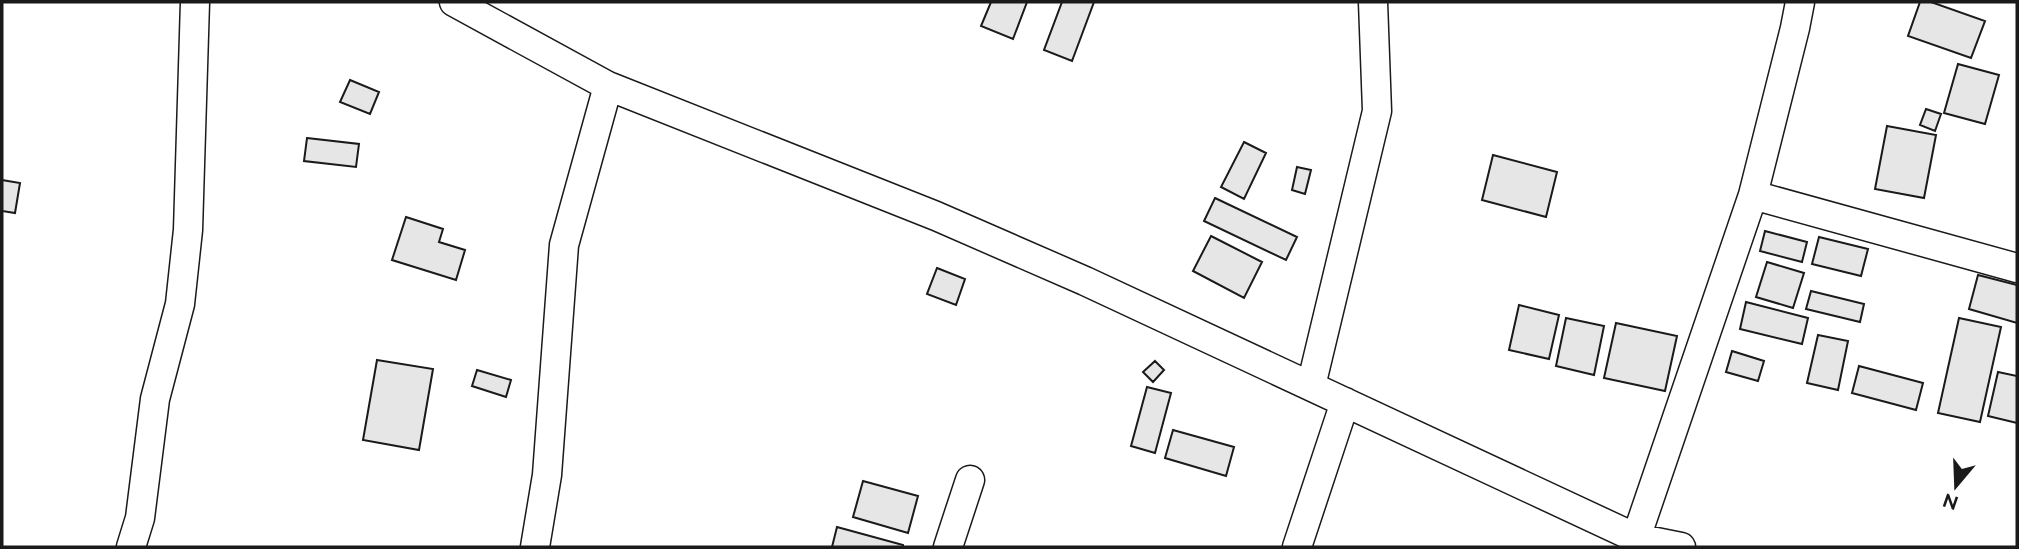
<svg xmlns="http://www.w3.org/2000/svg" width="2019" height="549" font-family="Raleway,sans-serif">
<style>
.building{fill:#e6e6e6;stroke:#1a1a1a;stroke-width:2}
.lines{fill:none;stroke-linecap:round;stroke-linejoin:round}
.street-casing{stroke:#1a1a1a;stroke-width:31}
.street{stroke:#fff;stroke-width:28}
</style>
<rect width="100%" height="100%" fill="#fff"/>
<!-- building -->
<path class="building" d="M 991,2 L 1027,2 L 1013,39 L 981,26 Z
M 1062,2 L 1094,2 L 1072,61 L 1044,50 Z
M 1920,2 L 1931,2 L 1985,21 L 1971,58 L 1908,36 Z
M 1958,64 L 1999,75 L 1985,124 L 1944,113 Z
M 350,80 L 379,92 L 370,114 L 340,102 Z
M 1926,109 L 1941,114 L 1935,131 L 1920,125 Z
M 1887,126 L 1936,135 L 1924,198 L 1875,189 Z
M 307,138 L 359,144 L 356,167 L 304,161 Z
M 1244,142 L 1266,153 L 1244,199 L 1221,187 Z
M 1493,155 L 1557,172 L 1546,217 L 1482,200 Z
M 1297,167 L 1311,170 L 1305,194 L 1292,190 Z
M 2,180 L 20,183 L 15,213 L 2,211 Z
M 1215,198 L 1297,237 L 1286,260 L 1204,221 Z
M 406,217 L 443,229 L 439,242 L 465,250 L 456,280 L 392,260 Z
M 1765,231 L 1807,242 L 1802,262 L 1760,251 Z
M 1211,236 L 1262,262 L 1244,298 L 1193,271 Z
M 1819,237 L 1868,249 L 1861,276 L 1812,264 Z
M 1767,262 L 1804,273 L 1793,308 L 1756,297 Z
M 937,268 L 965,279 L 956,305 L 927,294 Z
M 1978,275 L 2017,285 L 2017,323 L 1969,309 Z
M 1811,291 L 1864,304 L 1860,322 L 1806,309 Z
M 1746,302 L 1808,318 L 1802,344 L 1740,329 Z
M 1519,305 L 1559,315 L 1549,359 L 1509,350 Z
M 1566,318 L 1604,326 L 1594,375 L 1556,366 Z
M 1959,318 L 2001,327 L 1980,422 L 1938,413 Z
M 1616,323 L 1677,336 L 1665,391 L 1604,378 Z
M 1818,335 L 1848,341 L 1838,390 L 1807,383 Z
M 1732,351 L 1764,361 L 1758,381 L 1726,372 Z
M 377,360 L 433,369 L 419,450 L 363,440 Z
M 1155,361 L 1164,370 L 1153,382 L 1143,372 Z
M 1859,366 L 1923,383 L 1916,410 L 1852,393 Z
M 477,370 L 511,380 L 506,397 L 472,386 Z
M 1998,372 L 2017,376 L 2017,423 L 1988,416 Z
M 1147,387 L 1171,393 L 1155,453 L 1131,446 Z
M 1173,430 L 1234,447 L 1226,476 L 1165,458 Z
M 863,481 L 918,496 L 908,533 L 853,517 Z
M 837,527 L 903,545 L 903,547 L 832,547 Z"/>
<g class="lines">
<defs>
<path id="street" d="M 454,2 L 608,86 L 936,216 L 1085,281 L 1636,538 L 1681,547
M 1753,195 L 2017,268
M 1311,386 L 1377,111 L 1373,2
M 131,547 L 140,518 L 155,399 L 180,304 L 188,230 L 195,2
M 535,547 L 547,475 L 564,245 L 608,86
M 948,547 L 970,480
M 1297,547 L 1345,402
M 1635,547 L 1636,538 L 1753,195 L 1795,28 L 1800,2"/>
</defs>
<!-- street casing -->
<use href="#street" class="street-casing"/>
<!-- street -->
<use href="#street" class="street"/>
</g>
<!-- border -->
<rect width="2019" height="549" fill="none" stroke="#1a1a1a" stroke-width="7"/>
<!-- north arrow -->
<g transform="translate(1956 486) rotate(199)" stroke="#ffffff" stroke-width="5" paint-order="stroke">
<path d="M0-5L12 26L0 18L-12 26Z" fill="#1a1a1a"/>
<text y="-10" font-size="19" font-weight="bold" text-anchor="middle" fill="#1a1a1a">N</text>
</g>
</svg>
